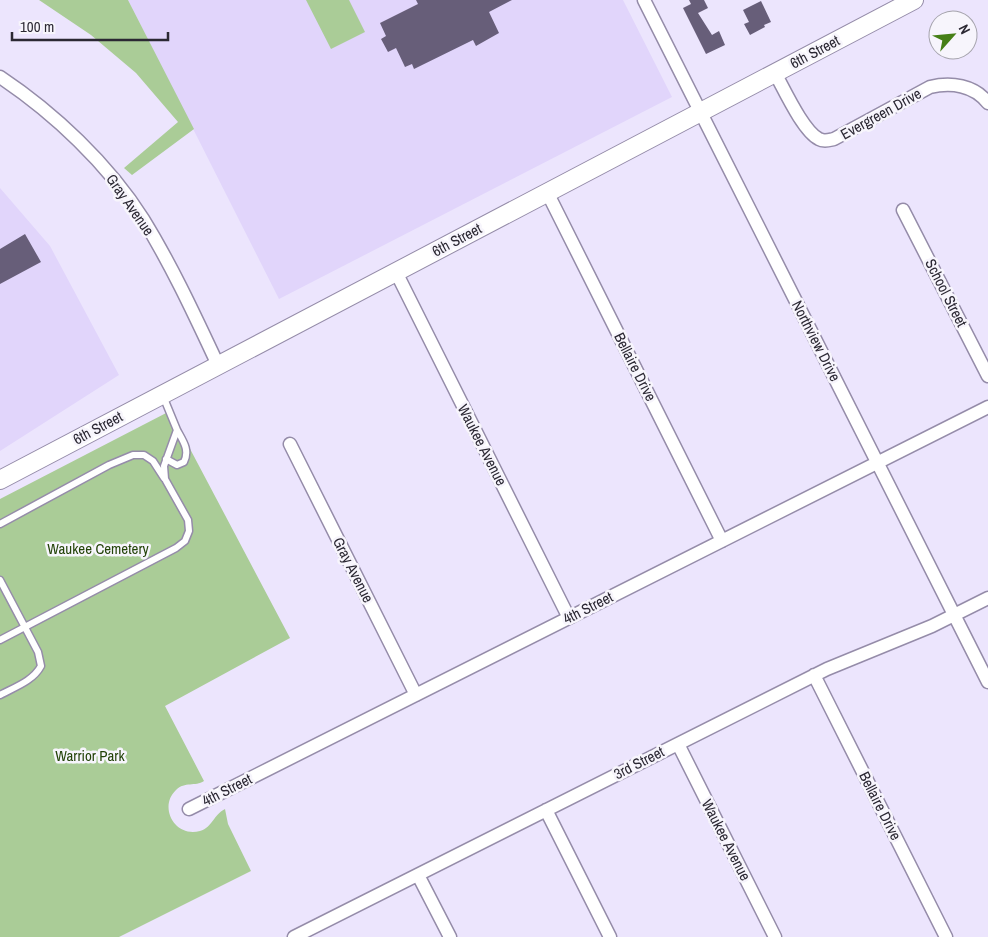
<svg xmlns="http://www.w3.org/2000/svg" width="988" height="937" font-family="'Archivo Narrow',sans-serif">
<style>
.built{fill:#e1d5fb}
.green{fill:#aacc97}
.building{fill:#675e79}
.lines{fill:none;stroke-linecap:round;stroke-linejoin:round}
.service-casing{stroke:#958ca9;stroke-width:9}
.minor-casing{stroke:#958ca9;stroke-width:15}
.secondary-casing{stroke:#958ca9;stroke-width:20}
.service{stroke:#fff;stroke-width:6}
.minor{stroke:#fff;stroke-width:12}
.secondary{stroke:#fff;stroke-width:18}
.labels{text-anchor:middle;stroke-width:5;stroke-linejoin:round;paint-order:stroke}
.street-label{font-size:15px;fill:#2b2833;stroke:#f7f5fc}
.park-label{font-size:15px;fill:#234308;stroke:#f7f5fc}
</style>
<rect width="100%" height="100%" fill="#ece5fd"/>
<!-- built -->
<path class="built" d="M 128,0 L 623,0 L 672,97 L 279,299 Z
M 0,188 L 50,246 L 119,375 L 0,451 Z"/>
<!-- green -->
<path class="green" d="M 39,0 L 128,0 L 194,129 L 132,175 L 124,168 L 178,122 L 136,73 L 91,35 Z
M 306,0 L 349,0 L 365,32 L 331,49 Z
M 170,411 L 290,638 L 165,706 L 204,781 C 195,787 185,781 176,790 C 158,807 175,838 200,831 C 213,827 213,815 225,809 L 228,824 L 251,871 L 119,937 L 0,937 L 0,499 Z"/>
<!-- building -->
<path class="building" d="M 416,0 L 512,0 L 489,12 L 499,33 L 476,46 L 473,40 L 414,69 L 412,64 L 405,67 L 396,48 L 388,52 L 381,39 L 386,36 L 380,23 L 418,4 Z
M 689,0 L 704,0 L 708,8 L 698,13 L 712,35 L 719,31 L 725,45 L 706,54 L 683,8 L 691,4 Z
M 761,1 L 771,22 L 764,25 L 765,27 L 750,35 L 744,24 L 749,22 L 743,10 Z
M 25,234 L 41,262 L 0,284 L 0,249 Z"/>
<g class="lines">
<defs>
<path id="service" d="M 166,459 L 177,465 L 184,462 C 190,450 183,441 177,430
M 0,524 L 109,465 L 133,455 L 144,455 L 153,461 L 164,478
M 0,580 L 38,652 L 41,666 C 33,681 15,687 0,695
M 0,640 L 176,548 L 185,541 L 189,531 L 188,520 L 165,479 L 164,466 L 177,430 L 163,396"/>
<path id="minor" d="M 644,0 L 988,682
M 775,73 C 784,89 803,131 819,139 C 824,142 829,140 834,139 L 930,87 C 951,82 974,85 988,103
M 0,77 C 54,113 108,164 143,219 C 172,266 195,316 218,365
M 547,192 L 722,541
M 903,210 L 988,376
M 396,272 L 569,618
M 290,444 L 416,695
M 814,675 L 946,937
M 678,744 L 775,937
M 189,809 L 988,407
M 546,810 L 610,937
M 418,875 L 450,937
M 294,937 L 827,669 L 932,626 L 988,598"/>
<path id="secondary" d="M 0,480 L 914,0"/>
</defs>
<!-- service casing -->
<use href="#service" class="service-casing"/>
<!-- minor casing -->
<use href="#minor" class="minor-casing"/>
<!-- secondary casing -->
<use href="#secondary" class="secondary-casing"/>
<!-- service -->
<use href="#service" class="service"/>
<!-- minor -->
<use href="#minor" class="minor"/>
<!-- secondary -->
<use href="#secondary" class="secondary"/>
</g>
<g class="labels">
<!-- street labels -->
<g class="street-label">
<text transform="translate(815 52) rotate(-28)" y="5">6th Street</text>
<text transform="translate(881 114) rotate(-29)" y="5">Evergreen Drive</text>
<text transform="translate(130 205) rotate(55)" y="5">Gray Avenue</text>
<text transform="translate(457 240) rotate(-28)" y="5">6th Street</text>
<text transform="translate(946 293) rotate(63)" y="5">School Street</text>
<text transform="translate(816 341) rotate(63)" y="5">Northview Drive</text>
<text transform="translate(635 367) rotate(63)" y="5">Bellaire Drive</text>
<text transform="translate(98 428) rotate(-28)" y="5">6th Street</text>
<text transform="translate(482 445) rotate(63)" y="5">Waukee Avenue</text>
<text transform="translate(353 570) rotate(63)" y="5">Gray Avenue</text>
<text transform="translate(588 608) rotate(-27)" y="5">4th Street</text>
<text transform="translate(639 763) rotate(-27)" y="5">3rd Street</text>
<text transform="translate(227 790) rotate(-27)" y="5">4th Street</text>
<text transform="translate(880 806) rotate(63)" y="5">Bellaire Drive</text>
<text transform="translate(726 840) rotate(63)" y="5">Waukee Avenue</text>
</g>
<!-- park labels -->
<g class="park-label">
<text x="98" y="554">Waukee Cemetery</text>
<text x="90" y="761">Warrior Park</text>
</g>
</g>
<!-- north arrow -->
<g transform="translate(953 35) rotate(63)"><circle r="24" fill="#f7f5fc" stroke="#a5a3ac"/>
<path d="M0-4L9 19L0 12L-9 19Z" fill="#467f17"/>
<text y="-8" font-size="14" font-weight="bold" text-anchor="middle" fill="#2b2833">N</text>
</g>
<!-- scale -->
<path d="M12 32v8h156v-8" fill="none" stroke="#2b2833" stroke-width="2.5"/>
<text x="20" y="32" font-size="15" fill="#2b2833" stroke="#f7f5fc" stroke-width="4" paint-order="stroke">100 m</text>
</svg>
